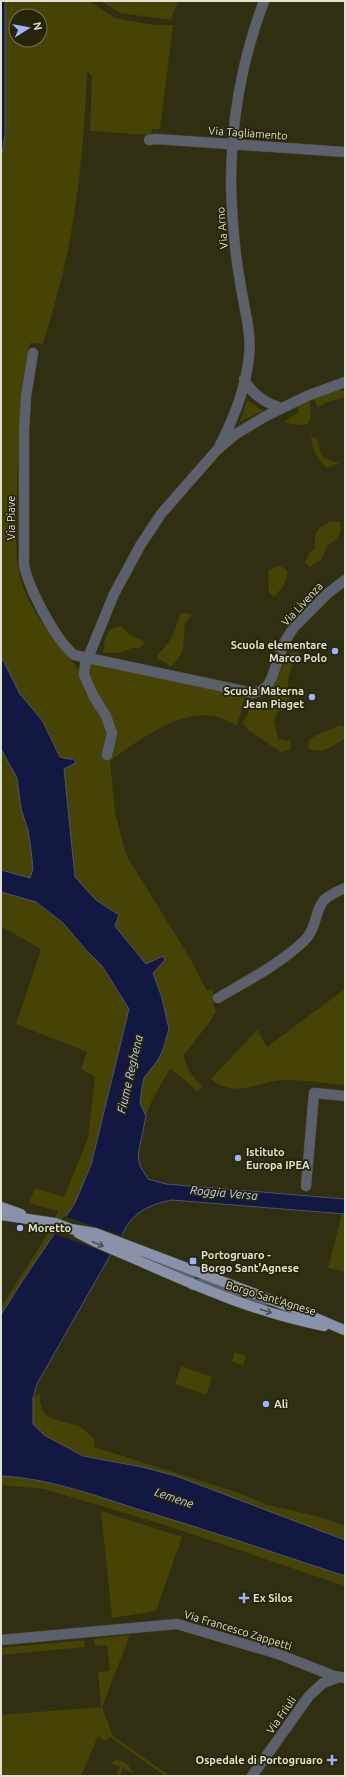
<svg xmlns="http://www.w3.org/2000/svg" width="346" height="1777" font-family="Ubuntu,sans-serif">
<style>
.green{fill:#454405;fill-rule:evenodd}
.water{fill:#121841;stroke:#50546c}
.pier{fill:#302f12}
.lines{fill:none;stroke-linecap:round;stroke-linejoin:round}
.minor-casing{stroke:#4c4b30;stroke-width:11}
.major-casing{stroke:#4c4b30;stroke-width:11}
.minor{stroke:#5c606d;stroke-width:10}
.major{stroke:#8991ab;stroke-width:10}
.oneway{stroke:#4e5049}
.poi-dot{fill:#9fb3fd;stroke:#262508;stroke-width:1.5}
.labels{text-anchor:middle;stroke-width:3.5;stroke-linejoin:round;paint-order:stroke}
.street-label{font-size:11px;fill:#e0e1d0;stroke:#262508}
.poi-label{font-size:11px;font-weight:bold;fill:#e0e1d0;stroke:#262508;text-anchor:start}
.water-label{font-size:12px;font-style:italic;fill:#c3d0fe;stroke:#262508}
</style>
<rect width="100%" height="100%" fill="#302f12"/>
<!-- green -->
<path class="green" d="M 1,1 L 89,1 L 115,18 L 153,25 L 173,25 L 160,129 L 152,129 L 151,135 L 90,131 L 92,76 L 87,71 C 85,129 80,187 69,244 C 63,277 53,311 43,344 L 30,343 C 18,393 19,439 17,490 C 17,518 13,554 21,581 C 32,617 65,652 88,681 L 90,663 L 245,697 L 237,726 C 229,722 221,717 212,716 C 178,710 136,742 110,761 L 115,812 L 126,855 L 191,960 L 207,991 L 212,989 L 215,1001 L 213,1004 L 216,1011 L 211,1020 L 184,1055 C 185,1068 193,1077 202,1086 L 197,1092 L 189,1083 L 170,1069 L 153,1098 L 146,1116 L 138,1155 L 140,1166 L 148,1179 L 166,1184 L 174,1185 L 172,1200 C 153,1203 141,1210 128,1224 L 37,1384 L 32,1398 L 33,1413 L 33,1398 L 40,1393 C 38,1425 61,1417 82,1428 C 86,1431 90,1436 94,1439 L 94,1447 L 233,1491 L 268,1505 L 320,1517 L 345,1526 L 345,1586 L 165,1525 L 44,1489 L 1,1485 L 1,1307 L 49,1232 L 58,1211 L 29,1203 L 35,1188 L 64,1197 L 88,1138 L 95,1077 L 81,1069 L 87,1052 L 16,1024 L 41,949 L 1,926 ZM 16,16 L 40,16 L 40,40 L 16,40 ZM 102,1460 C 138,1463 174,1476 209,1488 Z
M 101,1 L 178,1 L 171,20 L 120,13 Z
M 317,388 L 329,388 L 345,391 L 345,397 L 325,403 L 318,408 L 314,399 Z
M 304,399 L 309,401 C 311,410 312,415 308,424 L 296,425 L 284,422 L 298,413 L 299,403 Z
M 247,400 L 263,411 L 240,422 Z
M 311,437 L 317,438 L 321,455 L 329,460 L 339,463 L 327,468 C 317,458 313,452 311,437 Z
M 331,521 L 340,522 L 341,531 L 337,539 L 328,545 L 321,560 L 310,567 L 305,563 L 309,553 L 315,548 C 314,531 316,529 331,521 Z
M 278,565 L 287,570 C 288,582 282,588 274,597 L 269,593 L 268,571 Z
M 180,613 L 192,614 L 185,624 L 183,650 L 177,661 L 170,667 L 165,662 L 158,659 L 157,655 C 172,641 175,633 180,613 Z
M 122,626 L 127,633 L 145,642 L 140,648 L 132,648 L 120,653 L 103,653 L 105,639 L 110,629 Z
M 291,652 L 300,653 C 285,675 287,683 291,708 L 278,712 L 274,720 L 278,739 L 291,741 L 290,750 L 281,752 L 248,730 L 242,722 L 246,718 L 249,708 L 261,706 L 270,700 L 277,677 Z
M 341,725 L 345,727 L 344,739 C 331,746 323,755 308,748 L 309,740 L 316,735 Z
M 345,989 L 345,1085 C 325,1083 305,1080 286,1080 C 259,1080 236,1100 211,1079 L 257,1030 L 267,1047 Z
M 342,1214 L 345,1214 L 345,1272 L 328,1268 Z
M 235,1352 L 246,1356 L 243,1365 L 232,1362 Z
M 181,1366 L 212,1377 L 206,1395 L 175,1384 Z
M 101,1511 L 182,1537 L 156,1611 L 112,1618 Z
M 130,1635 L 102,1707 L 113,1736 L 170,1776 L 165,1776 L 110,1737 L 105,1741 L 98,1736 L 81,1776 L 1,1776 L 1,1715 L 101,1707 L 98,1672 L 110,1671 L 107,1645 L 95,1646 L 94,1639 Z
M 84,1640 L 85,1647 L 1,1655 L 1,1648 Z
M 116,1760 C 124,1759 130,1766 133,1774 L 123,1768 L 120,1776 L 116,1776 L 120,1767 L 111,1763 Z"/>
<!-- water -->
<path class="water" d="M 1,1 L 5,1 L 5,134 L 1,159 Z
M 1,656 L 20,694 L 42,720 L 60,757 L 68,759 L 74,759 L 76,763 L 64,769 L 75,877 L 96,900 L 119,915 L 115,926 L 146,964 L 163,956 L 165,960 L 153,973 L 162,998 L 169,1029 L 163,1050 L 158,1060 L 144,1078 L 142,1087 L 140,1103 L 146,1116 L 138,1155 L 140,1166 L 148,1179 L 166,1184 L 345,1199 L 345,1214 L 172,1200 C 155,1203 139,1209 128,1224 L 37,1384 L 33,1398 L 33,1424 L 44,1435 L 83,1456 L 142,1467 L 176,1476 L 345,1540 L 345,1576 C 275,1553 205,1529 134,1508 C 91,1494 46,1478 1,1476 L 1,1315 L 21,1283 L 75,1203 L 91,1165 L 129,1009 L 102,966 L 86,950 L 63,923 L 36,902 L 1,892 L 1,870 L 30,878 L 33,869 L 31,850 L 28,830 L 21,809 L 17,778 L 1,749 Z"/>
<!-- pier -->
<path class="pier" d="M 64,1216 L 123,1236 L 112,1255 L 52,1233 Z"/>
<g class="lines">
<defs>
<path id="minor" d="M 149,140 L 156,139 L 345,152
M 33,353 L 26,396 L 24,431 L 24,565 C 29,589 55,639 74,655 L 253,693 L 261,691 L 268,685 L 272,677 L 284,643 L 294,627 L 327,594 L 345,580
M 244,379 C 252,395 265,403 281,408
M 220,445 C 234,418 246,387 249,356 C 252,332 243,305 240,281 C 234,250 232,217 231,185 C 231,123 242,59 264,1
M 107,755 L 112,733 L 106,716 L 94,697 L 84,675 L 85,665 L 114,594 L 140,546 L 161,514 L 217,450 L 236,434 L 266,416 L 307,396 L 345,382
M 218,998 C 247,981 280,964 304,941 C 317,929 314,912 324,900 C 329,895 338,891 345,888
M 306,1186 L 314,1093 L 345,1096
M 150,1255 C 154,1258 159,1262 163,1265 C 175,1270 188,1272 193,1285 C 215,1279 225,1293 246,1298 C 254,1301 263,1300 271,1300
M 1,1640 L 177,1624 L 278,1654 L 334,1676 L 345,1678
M 252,1776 L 309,1696 L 323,1683 L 339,1677"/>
<path id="major" d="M 1,1207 L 21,1214
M 1,1215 L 55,1223 L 71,1229 L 95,1233 L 295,1309 L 344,1330
M 78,1233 C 99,1245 122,1253 144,1263 C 203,1289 261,1314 324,1326"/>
</defs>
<!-- minor casing -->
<use href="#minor" class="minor-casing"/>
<!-- major casing -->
<use href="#major" class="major-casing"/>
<!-- minor -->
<use href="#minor" class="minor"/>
<!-- major -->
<use href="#major" class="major"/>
</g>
<!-- one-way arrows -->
<defs><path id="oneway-shaft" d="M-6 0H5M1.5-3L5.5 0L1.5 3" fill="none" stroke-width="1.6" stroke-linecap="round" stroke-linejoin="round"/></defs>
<g class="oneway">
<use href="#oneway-shaft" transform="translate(98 1244) rotate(23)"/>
<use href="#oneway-shaft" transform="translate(266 1311) rotate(18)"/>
</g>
<!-- markers -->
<g class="poi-dot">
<circle cx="335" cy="651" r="4"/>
<circle cx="312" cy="697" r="4"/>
<circle cx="238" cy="1158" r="4"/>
<circle cx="20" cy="1228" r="4"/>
<rect x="189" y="1257" width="8" height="8" rx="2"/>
<circle cx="266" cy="1404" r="4"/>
<path d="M242 1592h4v4h4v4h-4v4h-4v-4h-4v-4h4z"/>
<path d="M330 1754h4v4h4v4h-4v4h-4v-4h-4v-4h4z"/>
</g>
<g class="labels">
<!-- street labels -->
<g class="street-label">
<text transform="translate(248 133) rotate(4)" y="4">Via Tagliamento</text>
<text transform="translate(222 228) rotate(-95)" y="4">Via Arno</text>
<text transform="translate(11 518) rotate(-90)" y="4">Via Piave</text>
<text transform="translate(302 604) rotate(-47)" y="4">Via Livenza</text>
<text transform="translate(271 1298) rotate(17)" y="4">Borgo Sant'Agnese</text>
<text transform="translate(238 1630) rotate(17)" y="4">Via Francesco Zappetti</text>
<text transform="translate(281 1715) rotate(-55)" y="4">Via Friuli</text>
</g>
<!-- poi labels -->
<g class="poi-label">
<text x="327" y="649" text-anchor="end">Scuola elementare<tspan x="327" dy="13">Marco Polo</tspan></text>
<text x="304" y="695" text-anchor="end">Scuola Materna<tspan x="304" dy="13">Jean Piaget</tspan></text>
<text x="246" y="1156">Istituto<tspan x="246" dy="13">Europa IPEA</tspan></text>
<text x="28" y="1232">Moretto</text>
<text x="201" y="1259">Portogruaro -<tspan x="201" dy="13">Borgo Sant'Agnese</tspan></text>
<text x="274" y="1408">Alì</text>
<text x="253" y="1602">Ex Silos</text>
<text x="323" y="1764" text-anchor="end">Ospedale di Portogruaro</text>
</g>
<!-- water labels -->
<g class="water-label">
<text transform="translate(130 1074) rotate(-77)" y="4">Fiume Reghena</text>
<text transform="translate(224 1193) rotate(5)" y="4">Roggia Versa</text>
<text transform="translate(174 1498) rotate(19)" y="4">Lemene</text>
</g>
</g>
<!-- border -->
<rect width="346" height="1777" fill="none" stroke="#e0e1d0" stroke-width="4"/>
<!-- north arrow -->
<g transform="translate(28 28) rotate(79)"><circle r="19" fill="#262508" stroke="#707058"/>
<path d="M0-3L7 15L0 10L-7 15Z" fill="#9fb3fd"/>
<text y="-6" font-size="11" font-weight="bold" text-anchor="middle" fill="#e0e1d0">N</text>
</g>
</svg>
